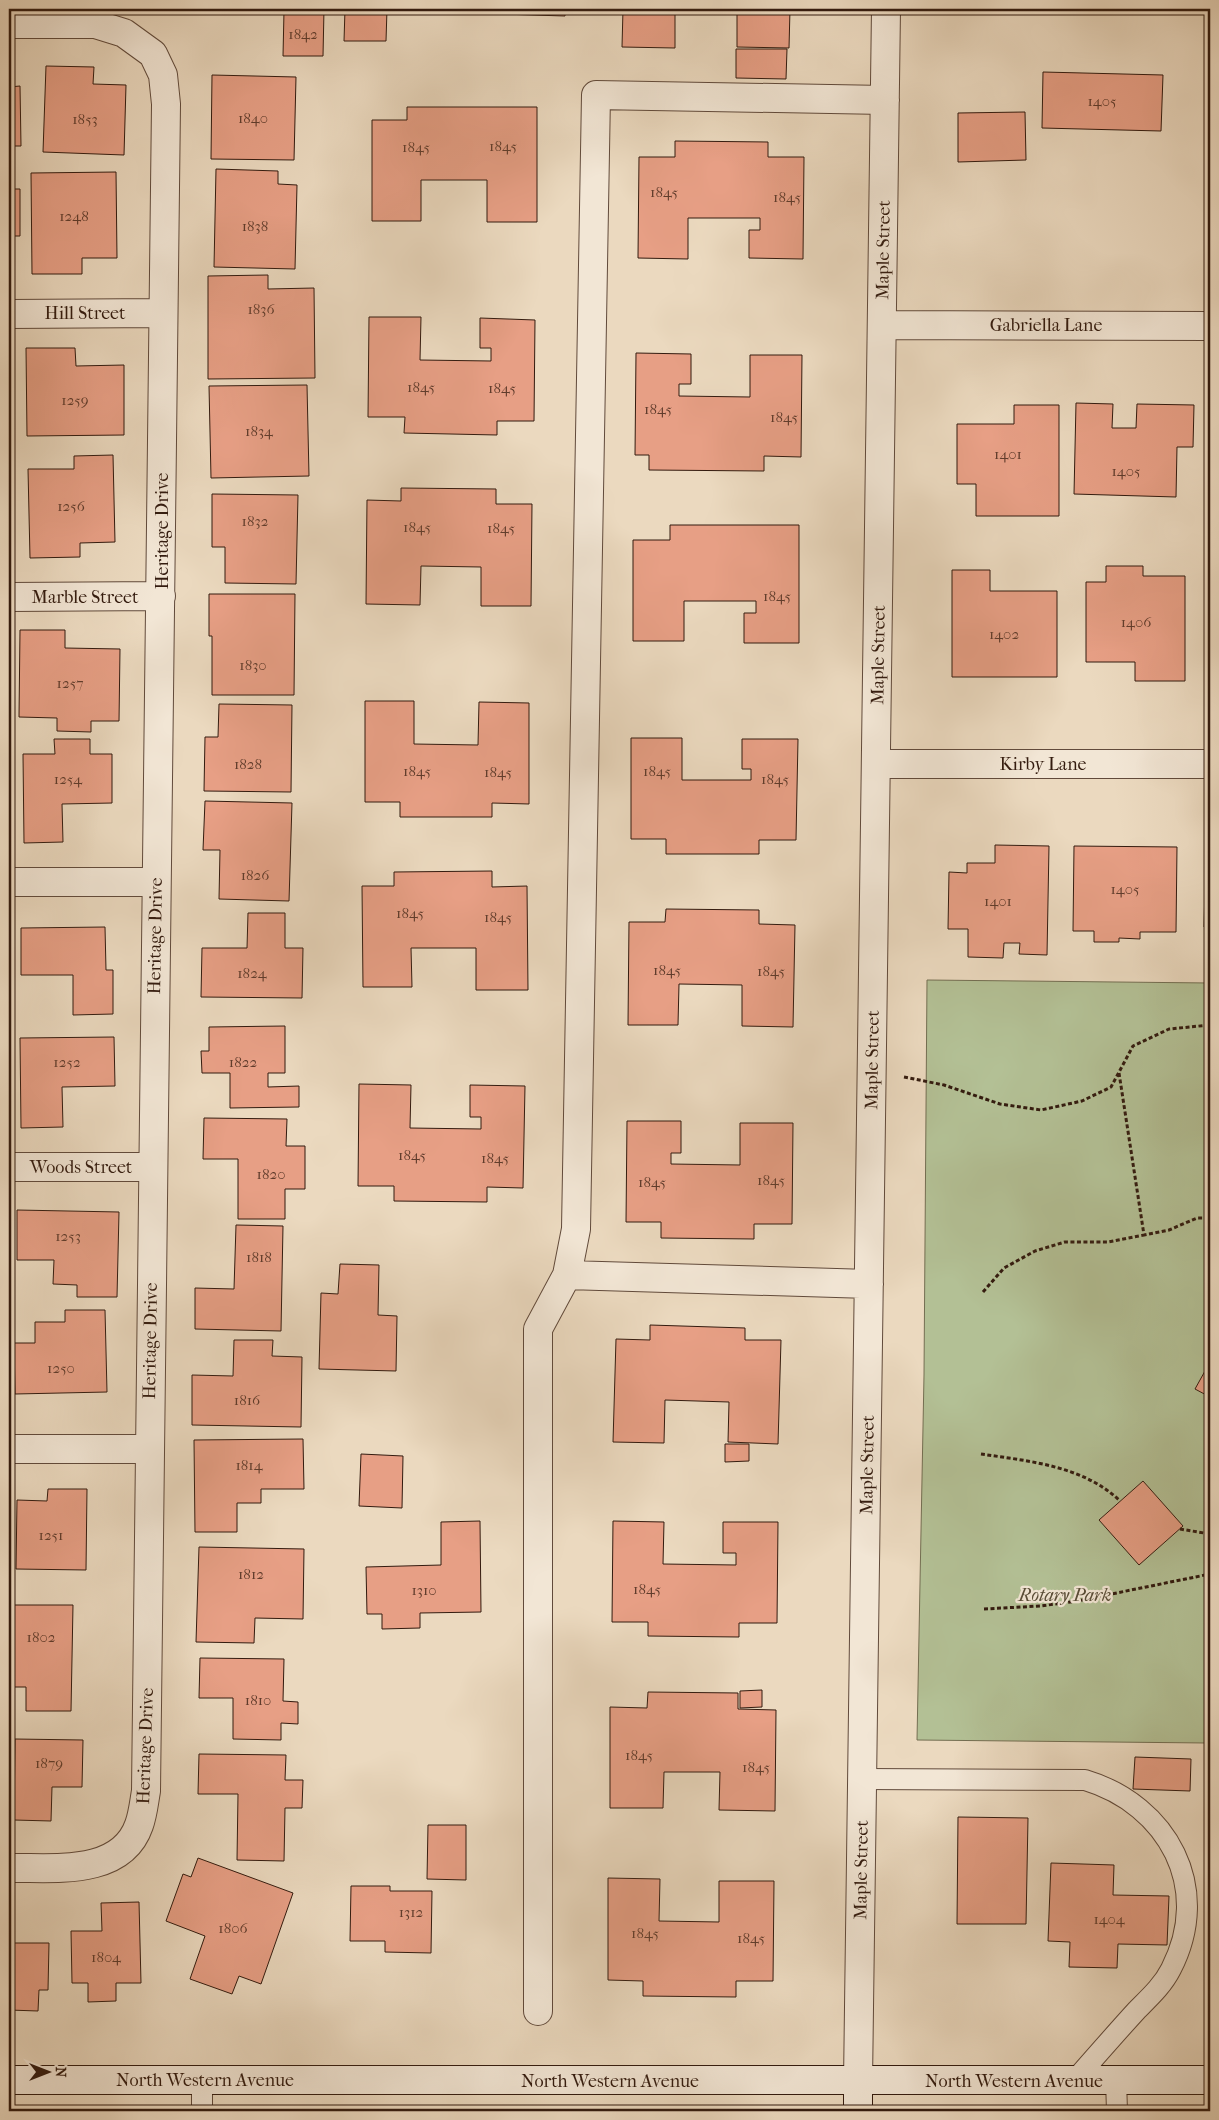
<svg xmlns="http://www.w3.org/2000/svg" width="1219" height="2120" font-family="'IM FELL French Canon',serif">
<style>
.green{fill:#b3c095;stroke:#736e52}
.building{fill:#e79f85;stroke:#331b0f}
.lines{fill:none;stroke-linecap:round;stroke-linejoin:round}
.lane-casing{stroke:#614a3b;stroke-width:22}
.street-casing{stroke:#614a3b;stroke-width:30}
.secondary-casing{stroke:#331b0f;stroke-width:30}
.path{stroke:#331b0f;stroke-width:3;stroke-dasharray:4 2.5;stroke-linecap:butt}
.lane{stroke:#f2e6d5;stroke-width:20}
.street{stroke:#f2e6d5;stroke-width:28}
.secondary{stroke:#f2e6d5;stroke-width:28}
.labels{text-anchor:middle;stroke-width:4.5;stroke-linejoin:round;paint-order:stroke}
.number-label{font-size:15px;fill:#603c2c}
.street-label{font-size:18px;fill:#331b0f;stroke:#f2e6d5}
.park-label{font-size:18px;font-style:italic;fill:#594d37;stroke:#f2e6d5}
</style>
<rect width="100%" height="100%" fill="#ebd9bf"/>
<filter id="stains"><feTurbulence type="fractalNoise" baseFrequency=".004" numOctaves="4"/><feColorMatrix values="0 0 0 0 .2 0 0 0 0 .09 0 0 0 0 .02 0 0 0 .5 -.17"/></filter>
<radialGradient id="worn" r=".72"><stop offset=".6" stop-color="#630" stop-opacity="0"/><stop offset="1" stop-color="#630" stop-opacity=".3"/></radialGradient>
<!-- green -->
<path class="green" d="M 927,980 L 1210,983 L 1210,2029 L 1207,2029 L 1206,1743 L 917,1740 L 924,1375 Z"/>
<!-- building -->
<path class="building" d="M 249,9 L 324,9 L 323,56 L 283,56 L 284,11 L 249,11 Z
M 345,9 L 387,9 L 386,41 L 344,41 Z
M 469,9 L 565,9 L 565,16 L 469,13 Z
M 623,9 L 790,9 L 789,48 L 737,47 L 737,10 L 675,9 L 675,48 L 622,47 Z
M 736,49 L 787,49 L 786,79 L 736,78 Z
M 46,66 L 94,67 L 93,84 L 126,85 L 124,155 L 43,152 Z
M 1043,72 L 1163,75 L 1161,131 L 1042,128 Z
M 212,75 L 296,77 L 294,160 L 211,159 Z
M 20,86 L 21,146 L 9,146 L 9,87 Z
M 407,107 L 537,107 L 537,222 L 487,222 L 487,180 L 421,180 L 421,221 L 372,221 L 372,120 L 407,120 Z
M 1025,112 L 1026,160 L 958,162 L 958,113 Z
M 675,141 L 768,142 L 768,157 L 804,157 L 803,259 L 749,258 L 749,230 L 760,230 L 760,218 L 688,218 L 688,259 L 638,258 L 639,157 L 675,157 Z
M 216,169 L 278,171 L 278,184 L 297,185 L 295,269 L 214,267 Z
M 116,172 L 117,258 L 82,258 L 82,274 L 32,274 L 31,173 Z
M 9,189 L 20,189 L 20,236 L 9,236 Z
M 268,275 L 268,289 L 314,288 L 315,378 L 208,379 L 208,276 Z
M 369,317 L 421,317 L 420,360 L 491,361 L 491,348 L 480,348 L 480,318 L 535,320 L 534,421 L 497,421 L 497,435 L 404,433 L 405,417 L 368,417 Z
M 26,348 L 75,348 L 76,366 L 124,365 L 124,435 L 27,436 Z
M 636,353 L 691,354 L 691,384 L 679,384 L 679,396 L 750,397 L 750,355 L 802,355 L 801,457 L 764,456 L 764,471 L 649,470 L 649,455 L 635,455 Z
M 9,384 L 14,384 L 14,433 L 9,434 Z
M 307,385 L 309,476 L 211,478 L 209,386 Z
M 1076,403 L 1113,404 L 1112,428 L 1136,428 L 1137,404 L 1194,405 L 1193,447 L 1177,447 L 1176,497 L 1074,494 Z
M 1014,405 L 1059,405 L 1059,516 L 976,516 L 976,484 L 957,484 L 957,424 L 1014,424 Z
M 113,455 L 115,542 L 80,543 L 80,557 L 30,558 L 28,469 L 74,469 L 74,456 Z
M 9,465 L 12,465 L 11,553 L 9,553 Z
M 401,488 L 496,489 L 496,504 L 532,504 L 531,606 L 481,606 L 481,567 L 421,566 L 420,605 L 366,604 L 367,500 L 401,501 Z
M 212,494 L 298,495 L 296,584 L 225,583 L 225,547 L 212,547 Z
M 670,525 L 799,525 L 799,643 L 744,643 L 744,613 L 756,613 L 756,601 L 684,601 L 684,641 L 633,641 L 633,540 L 670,540 Z
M 1106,566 L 1143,566 L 1143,576 L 1185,576 L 1185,681 L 1135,681 L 1135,662 L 1086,662 L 1086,582 L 1106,582 Z
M 952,570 L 990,570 L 990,591 L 1057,591 L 1057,677 L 952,677 Z
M 209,594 L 295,594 L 294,695 L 212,695 L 212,636 L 209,636 Z
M 20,630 L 65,630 L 65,648 L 120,649 L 119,721 L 91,721 L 91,732 L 57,731 L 57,718 L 19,717 Z
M 365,701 L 414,701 L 414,744 L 478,745 L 479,702 L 529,703 L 529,804 L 492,803 L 492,817 L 400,817 L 400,802 L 365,802 Z
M 219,704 L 292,705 L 291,792 L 204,791 L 205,737 L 218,737 Z
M 631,738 L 682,738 L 682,780 L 751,780 L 751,769 L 742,769 L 742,739 L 798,739 L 796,840 L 759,840 L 759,854 L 666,854 L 666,839 L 631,839 Z
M 54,739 L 90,739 L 90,754 L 112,754 L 112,803 L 62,804 L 63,842 L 24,843 L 23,754 L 55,754 Z
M 9,754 L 11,754 L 9,843 Z
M 205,801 L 292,803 L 289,901 L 219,899 L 220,850 L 203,850 Z
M 995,845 L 1049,846 L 1047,955 L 1019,954 L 1020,943 L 1004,943 L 1003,958 L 968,957 L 968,929 L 948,929 L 949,872 L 967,873 L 967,863 L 995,863 Z
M 1074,846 L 1177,847 L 1176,932 L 1140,932 L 1140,939 L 1119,938 L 1119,942 L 1094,942 L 1094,931 L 1073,931 Z
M 1206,847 L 1210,847 L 1210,927 L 1204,927 Z
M 492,871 L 492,887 L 527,886 L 528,990 L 476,990 L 476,948 L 411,948 L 412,987 L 363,987 L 362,886 L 394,886 L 394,872 Z
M 666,909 L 759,910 L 759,924 L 795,925 L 793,1027 L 742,1026 L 742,985 L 679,984 L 678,1025 L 628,1025 L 629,922 L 665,922 Z
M 248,913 L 285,913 L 285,948 L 303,948 L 302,998 L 201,997 L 202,948 L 247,948 Z
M 105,927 L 106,970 L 113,970 L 113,1014 L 73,1015 L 73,975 L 21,975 L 21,928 Z
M 285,1026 L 285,1073 L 268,1073 L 268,1087 L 299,1086 L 299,1107 L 230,1108 L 230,1073 L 202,1073 L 201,1051 L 209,1051 L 209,1027 Z
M 114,1037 L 115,1086 L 62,1087 L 63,1127 L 21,1128 L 20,1038 Z
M 359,1084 L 411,1085 L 410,1128 L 481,1129 L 481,1117 L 470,1117 L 470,1085 L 525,1086 L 523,1188 L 487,1187 L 487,1202 L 394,1201 L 394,1186 L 358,1186 Z
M 204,1118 L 287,1119 L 286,1146 L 305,1146 L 305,1189 L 285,1189 L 285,1219 L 238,1219 L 238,1159 L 203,1159 Z
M 627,1121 L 681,1121 L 681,1153 L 671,1153 L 671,1164 L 740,1165 L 740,1123 L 793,1123 L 792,1224 L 754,1224 L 754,1239 L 661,1238 L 661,1222 L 626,1222 Z
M 17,1210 L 119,1212 L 117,1297 L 77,1297 L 77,1285 L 53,1284 L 54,1260 L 17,1260 Z
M 236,1225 L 283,1226 L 281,1331 L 195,1329 L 195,1288 L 234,1289 Z
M 340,1264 L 379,1265 L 378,1315 L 397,1316 L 396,1371 L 319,1369 L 321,1293 L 338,1294 Z
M 65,1310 L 105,1310 L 107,1392 L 15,1394 L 14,1343 L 35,1343 L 35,1322 L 65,1322 Z
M 650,1325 L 745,1328 L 745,1340 L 781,1340 L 778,1444 L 728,1442 L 729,1402 L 665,1400 L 664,1443 L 613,1442 L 616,1339 L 650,1340 Z
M 234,1340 L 273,1340 L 272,1356 L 302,1357 L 301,1427 L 192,1425 L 192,1375 L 233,1376 Z
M 1205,1371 L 1210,1374 L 1210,1397 L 1195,1389 Z
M 303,1439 L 304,1489 L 261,1489 L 261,1503 L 237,1503 L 237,1532 L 195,1532 L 194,1440 Z
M 725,1444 L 749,1444 L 749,1461 L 725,1462 Z
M 361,1454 L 403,1456 L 402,1508 L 359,1506 Z
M 1143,1481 L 1183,1526 L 1139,1565 L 1099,1520 Z
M 48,1489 L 87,1489 L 86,1570 L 16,1569 L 17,1500 L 47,1501 Z
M 480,1521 L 481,1612 L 420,1613 L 420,1628 L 382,1629 L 382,1614 L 367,1614 L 366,1567 L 441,1565 L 441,1522 Z
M 613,1521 L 664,1522 L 663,1564 L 736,1565 L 736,1553 L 723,1553 L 723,1522 L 778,1522 L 777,1623 L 739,1623 L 739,1637 L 648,1636 L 648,1622 L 612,1622 Z
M 199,1547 L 304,1549 L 303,1619 L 255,1618 L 254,1643 L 196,1642 Z
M 9,1605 L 73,1605 L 71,1711 L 26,1711 L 26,1687 L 9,1687 Z
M 200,1658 L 284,1659 L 283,1701 L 298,1702 L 298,1724 L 281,1723 L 281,1740 L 233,1739 L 233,1698 L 199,1698 Z
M 762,1690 L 762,1707 L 740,1708 L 740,1691 Z
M 648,1692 L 738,1693 L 738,1709 L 776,1710 L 775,1811 L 719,1810 L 720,1772 L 664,1772 L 663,1808 L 610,1808 L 610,1707 L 647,1708 Z
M 15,1739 L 83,1740 L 82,1787 L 52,1787 L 51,1821 L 14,1820 Z
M 199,1754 L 286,1755 L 285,1780 L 303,1780 L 302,1808 L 285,1808 L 284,1861 L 237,1860 L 238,1794 L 198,1794 Z
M 1135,1757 L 1191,1759 L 1190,1791 L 1133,1789 Z
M 958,1817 L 1028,1818 L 1026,1924 L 957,1924 Z
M 428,1825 L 466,1825 L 466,1880 L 427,1879 Z
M 198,1858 L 293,1893 L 261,1984 L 239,1976 L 232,1994 L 190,1979 L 205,1936 L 166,1921 L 183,1874 L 191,1877 Z
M 1051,1863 L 1114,1865 L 1113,1895 L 1169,1896 L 1167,1945 L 1118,1944 L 1117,1968 L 1069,1967 L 1070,1942 L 1048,1941 Z
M 608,1878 L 660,1879 L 659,1921 L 719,1922 L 719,1881 L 774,1881 L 773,1981 L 736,1981 L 736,1997 L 643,1996 L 643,1981 L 608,1980 Z
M 351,1886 L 390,1886 L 390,1891 L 432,1891 L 431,1953 L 385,1952 L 385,1941 L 350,1941 Z
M 139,1902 L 141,1983 L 116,1983 L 116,2001 L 88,2002 L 88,1983 L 72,1983 L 71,1931 L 102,1931 L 101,1903 Z
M 9,1943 L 49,1943 L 48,1990 L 39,1990 L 38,2011 L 9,2010 Z"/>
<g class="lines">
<defs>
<path id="lane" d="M 863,1779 L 1085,1780 C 1168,1805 1213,1888 1171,1969 C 1163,1985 1150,1997 1137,2010 C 1116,2033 1095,2057 1074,2081
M 202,2080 L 202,2111
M 1116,2080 L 1117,2111"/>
<path id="street" d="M 9,24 L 95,24 L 124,33 L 153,54 L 163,75 L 166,104 L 146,1791 C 144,1802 143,1814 139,1825 C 121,1877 52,1867 9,1868
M 9,314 L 162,313
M 882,325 L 1210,326
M 9,597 L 161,596
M 876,764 L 1210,764
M 9,882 L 155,882
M 9,1167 L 153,1167
M 567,1275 L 576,1229 L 596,95 L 885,100
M 9,1449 L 148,1449
M 538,2011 L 538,1329 L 567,1275 L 869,1284
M 858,2082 L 886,9"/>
<path id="secondary" d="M 9,2080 L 1210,2080
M 858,2111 L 858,2082"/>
</defs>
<!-- lane casing -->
<use href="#lane" class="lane-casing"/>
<!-- street casing -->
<use href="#street" class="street-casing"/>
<!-- secondary casing -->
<use href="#secondary" class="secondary-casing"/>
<!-- path -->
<path class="path" d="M 1119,1073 L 1144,1235 L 1169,1230 L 1197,1218 L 1210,1218
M 904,1077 L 944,1085 L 1000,1104 L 1041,1110 L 1082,1101 L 1111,1087 L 1133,1046 L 1169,1029 L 1210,1025
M 983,1292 L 1004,1268 L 1035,1251 L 1065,1242 L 1108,1242 L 1144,1235
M 981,1454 C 1029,1461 1084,1466 1120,1501
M 1180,1529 L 1210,1534
M 984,1609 L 1040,1606 L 1077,1601 L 1210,1574"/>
<!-- lane -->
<use href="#lane" class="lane"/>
<!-- street -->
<use href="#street" class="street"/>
<!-- secondary -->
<use href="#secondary" class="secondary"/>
</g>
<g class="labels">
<!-- number labels -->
<g class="number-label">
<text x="303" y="39">1842</text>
<text x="1102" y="106">1405</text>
<text x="253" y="123">1840</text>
<text x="85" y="124">1853</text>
<text x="503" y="151">1845</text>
<text x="416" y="152">1845</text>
<text x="664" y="197">1845</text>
<text x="787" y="202">1845</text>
<text x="74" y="221">1248</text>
<text x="255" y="231">1838</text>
<text x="261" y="314">1836</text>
<text x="421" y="392">1845</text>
<text x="502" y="393">1845</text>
<text x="75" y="405">1259</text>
<text x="658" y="414">1845</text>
<text x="784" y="422">1845</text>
<text x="259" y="436">1834</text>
<text x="1008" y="459">1401</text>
<text x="1126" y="476">1405</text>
<text x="71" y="511">1256</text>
<text x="255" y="526">1832</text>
<text x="417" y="532">1845</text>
<text x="501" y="533">1845</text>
<text x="777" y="601">1845</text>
<text x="1136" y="627">1406</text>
<text x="1004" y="639">1402</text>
<text x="253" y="670">1830</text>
<text x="70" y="688">1257</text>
<text x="248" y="769">1828</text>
<text x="417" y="776">1845</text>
<text x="657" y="776">1845</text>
<text x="498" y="777">1845</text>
<text x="68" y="784">1254</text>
<text x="775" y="784">1845</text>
<text x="255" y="880">1826</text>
<text x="1125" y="894">1405</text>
<text x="998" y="906">1401</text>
<text x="410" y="918">1845</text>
<text x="498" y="922">1845</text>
<text x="667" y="975">1845</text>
<text x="771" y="976">1845</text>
<text x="252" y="978">1824</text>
<text x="67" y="1067">1252</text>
<text x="243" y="1067">1822</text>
<text x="412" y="1160">1845</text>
<text x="495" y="1163">1845</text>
<text x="271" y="1179">1820</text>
<text x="771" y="1185">1845</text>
<text x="652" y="1187">1845</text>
<text x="68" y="1241">1253</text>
<text x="259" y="1262">1818</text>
<text x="61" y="1373">1250</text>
<text x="247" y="1405">1816</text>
<text x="249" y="1470">1814</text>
<text x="51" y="1540">1251</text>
<text x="251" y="1579">1812</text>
<text x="647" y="1594">1845</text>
<text x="424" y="1595">1310</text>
<text x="41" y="1642">1802</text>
<text x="258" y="1705">1810</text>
<text x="639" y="1760">1845</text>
<text x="49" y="1768">1879</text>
<text x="756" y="1772">1845</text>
<text x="411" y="1917">1312</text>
<text x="1109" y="1924">1404</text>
<text x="233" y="1933">1806</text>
<text x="645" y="1938">1845</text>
<text x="751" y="1943">1845</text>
<text x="106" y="1962">1804</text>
</g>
<!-- street labels -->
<g class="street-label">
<text transform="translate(883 250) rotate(-89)" y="6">Maple Street</text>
<text x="85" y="319">Hill Street</text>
<text x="1046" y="331">Gabriella Lane</text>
<text transform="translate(162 531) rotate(-90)" y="6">Heritage Drive</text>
<text x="85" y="603">Marble Street</text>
<text transform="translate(878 655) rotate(-89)" y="6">Maple Street</text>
<text x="1043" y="770">Kirby Lane</text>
<text transform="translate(155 936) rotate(-89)" y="6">Heritage Drive</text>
<text transform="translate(872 1060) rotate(-89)" y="6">Maple Street</text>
<text x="81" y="1173">Woods Street</text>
<text transform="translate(150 1341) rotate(-89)" y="6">Heritage Drive</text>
<text transform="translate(867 1465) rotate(-89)" y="6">Maple Street</text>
<text transform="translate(145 1746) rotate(-88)" y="6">Heritage Drive</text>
<text transform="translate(861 1870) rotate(-89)" y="6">Maple Street</text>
<text x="205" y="2086">North Western Avenue</text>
<text x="610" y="2087">North Western Avenue</text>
<text x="1014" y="2087">North Western Avenue</text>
</g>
<!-- park labels -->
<g class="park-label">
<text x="1065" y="1601">Rotary Park</text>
</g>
</g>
<!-- margin -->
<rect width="1219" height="2120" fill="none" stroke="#ebd9bf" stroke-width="30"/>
<rect x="10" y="10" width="1199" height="2100" fill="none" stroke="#331b0f" stroke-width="2.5"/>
<rect x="15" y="15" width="1189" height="2090" fill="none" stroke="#331b0f"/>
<!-- north arrow -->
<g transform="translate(48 2072) rotate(90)" stroke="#f2e6d5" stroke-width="4" paint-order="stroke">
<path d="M0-4L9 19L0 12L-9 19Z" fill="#331b0f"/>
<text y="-8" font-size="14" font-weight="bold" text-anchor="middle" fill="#331b0f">N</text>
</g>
<rect width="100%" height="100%" filter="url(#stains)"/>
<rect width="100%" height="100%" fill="url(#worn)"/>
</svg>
